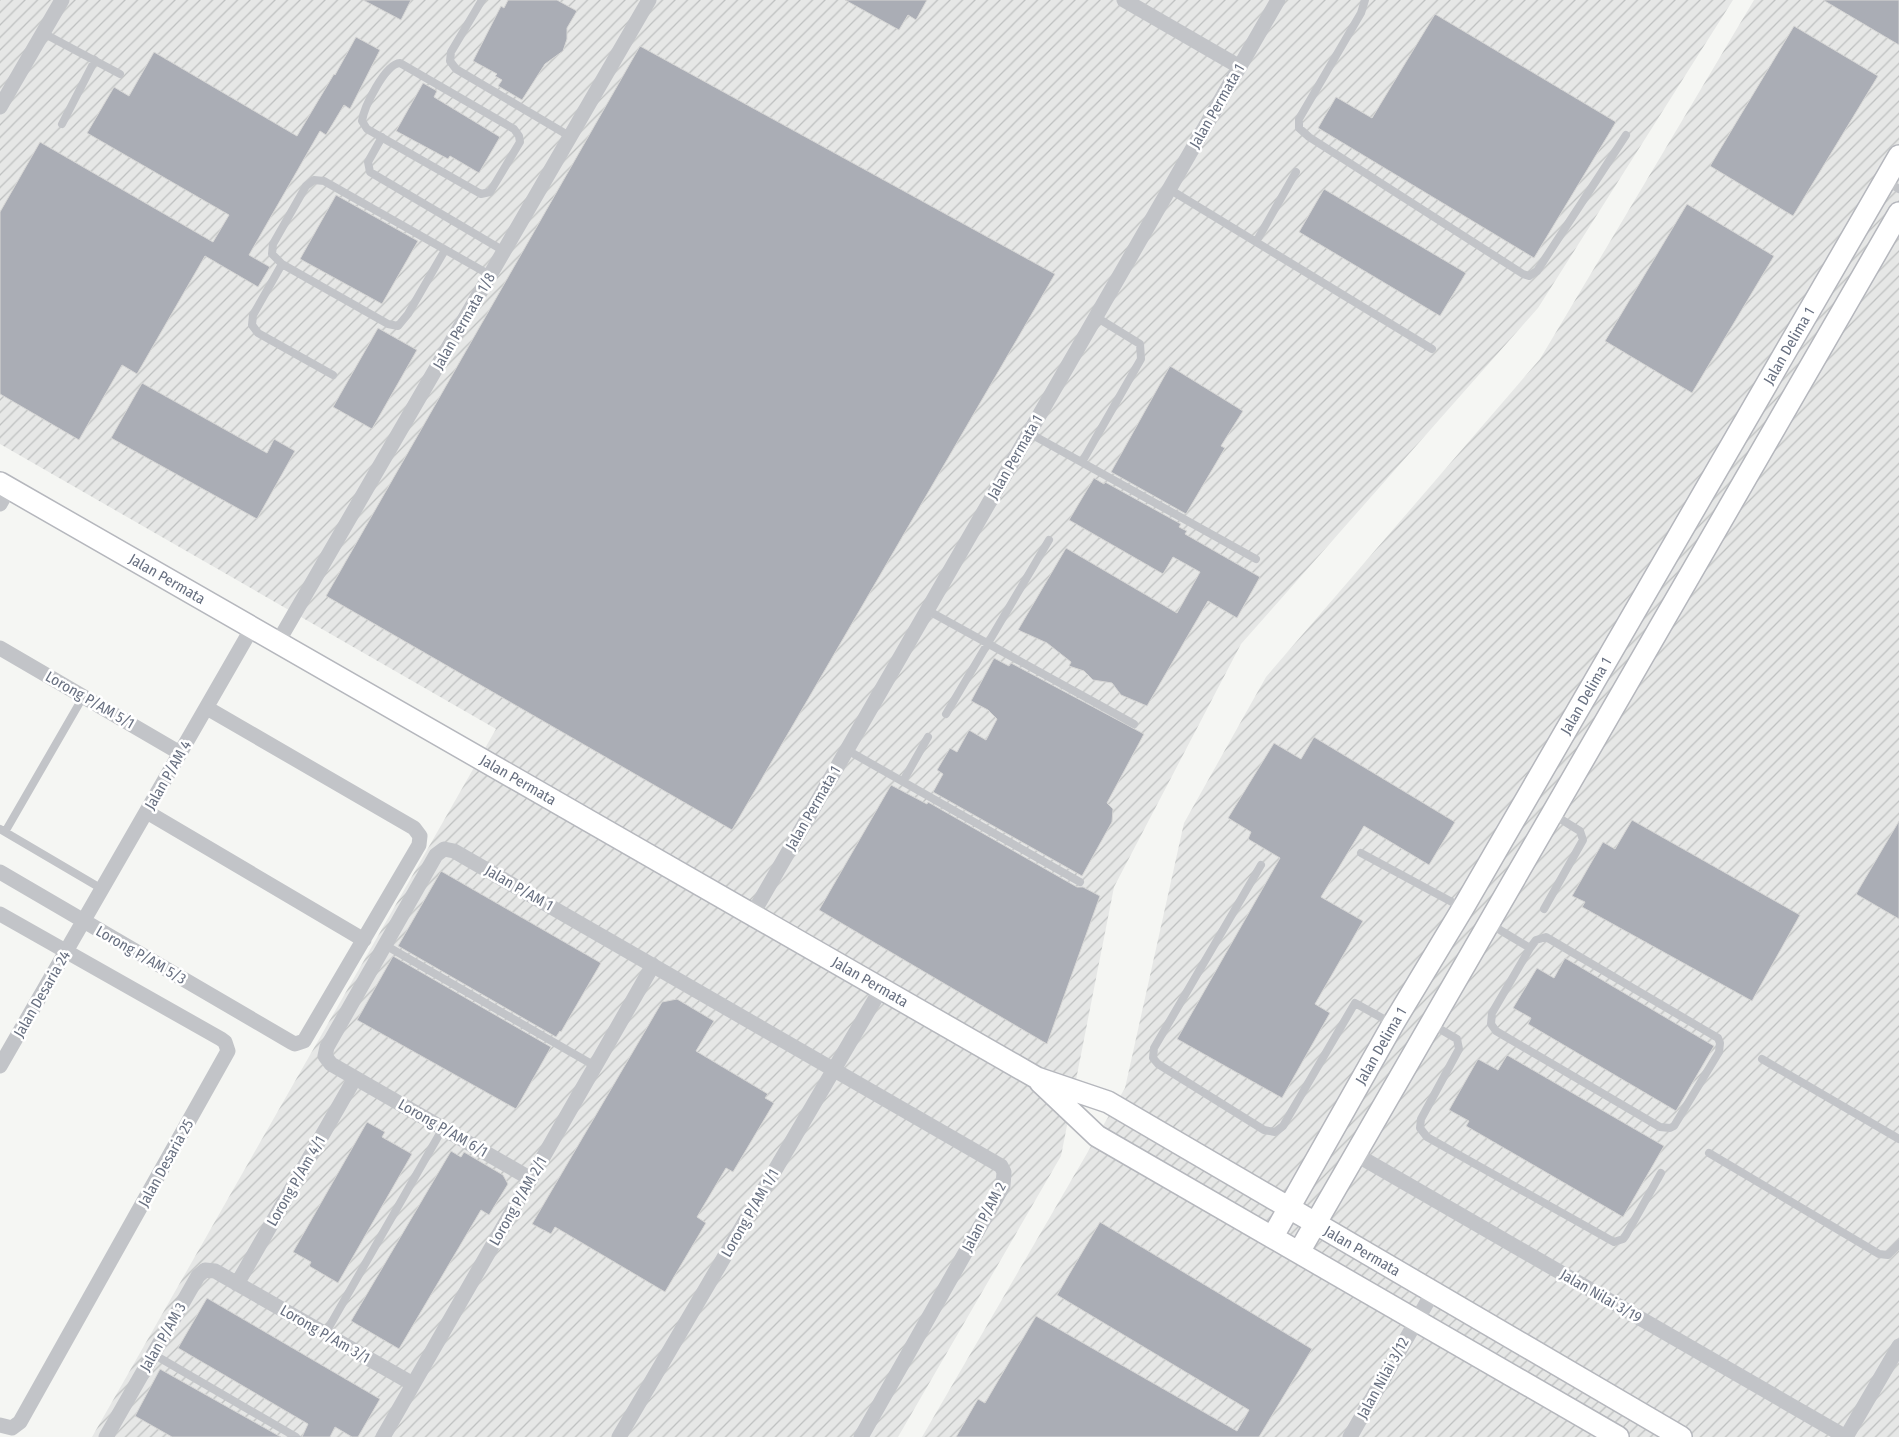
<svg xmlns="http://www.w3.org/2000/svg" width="1899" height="1437" font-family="'Fira Sans Condensed',sans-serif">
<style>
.industrial{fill:url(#industrial-furrows)}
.building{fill:#aaadb5;stroke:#d7d7d6}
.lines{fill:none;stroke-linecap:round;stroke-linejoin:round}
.secondary-casing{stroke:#b5b7bd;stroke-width:24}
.lane{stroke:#c2c4c8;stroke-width:8}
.street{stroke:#c2c4c8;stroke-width:15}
.secondary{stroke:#fff;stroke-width:21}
.labels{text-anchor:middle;stroke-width:5;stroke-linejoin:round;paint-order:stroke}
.street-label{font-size:15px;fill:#687081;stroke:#fff}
</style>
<defs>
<pattern id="industrial-furrows" width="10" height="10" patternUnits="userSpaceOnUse" patternTransform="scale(1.25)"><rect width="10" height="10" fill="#e6e7e6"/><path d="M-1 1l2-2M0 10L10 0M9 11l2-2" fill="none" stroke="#bec0c0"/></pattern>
</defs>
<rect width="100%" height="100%" fill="#f5f6f3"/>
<!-- industrial -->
<path class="industrial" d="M 0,0 L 1733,0 L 1538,308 L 1241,644 L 1114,887 L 1061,1156 L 898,1437 L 92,1437 L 496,729 L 0,444 Z
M 1754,0 L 1899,0 L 1899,1437 L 922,1437 L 1125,1088 L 1184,823 L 1266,677 L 1540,359 Z"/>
<!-- building -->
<path class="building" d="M 363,0 L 411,0 L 401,20 Z
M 508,0 L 557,0 L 577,11 L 567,28 L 567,39 L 563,51 L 545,64 L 522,100 L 498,86 L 502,80 L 495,76 L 497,74 L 473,61 L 501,6 L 504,8 Z
M 845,0 L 927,0 L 916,20 L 908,15 L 899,30 Z
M 1823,0 L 1899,0 L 1899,45 Z
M 1435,14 L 1616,122 L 1534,258 L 1318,128 L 1336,97 L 1372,118 Z
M 1794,26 L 1878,76 L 1793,216 L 1710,166 Z
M 356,37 L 380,50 L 350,109 L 344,105 L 326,135 L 320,131 L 249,255 L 270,267 L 258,287 L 205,256 L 137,374 L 122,365 L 79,440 L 0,394 L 0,212 L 40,142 L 213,242 L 229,215 L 87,133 L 114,87 L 129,96 L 154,52 L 297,136 L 334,74 L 335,75 Z
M 640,46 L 1055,274 L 732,830 L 326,596 Z
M 423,83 L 437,91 L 434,97 L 500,137 L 479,173 L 450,156 L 448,159 L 396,131 Z
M 1324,189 L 1466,273 L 1440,316 L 1299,232 Z
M 336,195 L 418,241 L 382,304 L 300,259 Z
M 1687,204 L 1774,256 L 1692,393 L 1605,341 Z
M 378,328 L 417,350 L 372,429 L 333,407 Z
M 1170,366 L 1243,411 L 1221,446 L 1225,448 L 1186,514 L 1111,472 Z
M 142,383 L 267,453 L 274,439 L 295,451 L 257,519 L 111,438 Z
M 1094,478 L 1104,484 L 1105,482 L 1181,524 L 1179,527 L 1187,531 L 1185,534 L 1260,577 L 1237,618 L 1208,601 L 1147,706 L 1121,695 L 1112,683 L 1093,680 L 1084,671 L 1069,666 L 1071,662 L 1047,643 L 1018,630 L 1066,548 L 1177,613 L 1200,572 L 1173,557 L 1163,574 L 1069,520 Z
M 994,658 L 1009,666 L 1011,663 L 1144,734 L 1107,803 L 1113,809 L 1112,822 L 1082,876 L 933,792 L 943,774 L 937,770 L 950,748 L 957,752 L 969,730 L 986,740 L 997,719 L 988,710 L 971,701 Z
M 1314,737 L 1455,822 L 1429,865 L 1364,826 L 1321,897 L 1363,921 L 1315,1004 L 1330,1013 L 1282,1098 L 1177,1039 L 1280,858 L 1248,839 L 1251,832 L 1228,818 L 1274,743 L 1301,759 Z
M 891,785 L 927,804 L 928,802 L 1077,887 L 1083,887 L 1100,896 L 1047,1044 L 819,910 Z
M 1632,820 L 1800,915 L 1752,1001 L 1582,907 L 1585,902 L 1572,896 L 1603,842 L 1615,849 Z
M 1899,821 L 1899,919 L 1856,894 Z
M 441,871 L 601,963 L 561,1032 L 560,1031 L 556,1037 L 398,946 Z
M 393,956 L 551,1047 L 516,1109 L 357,1020 Z
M 1565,958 L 1714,1046 L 1676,1111 L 1528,1024 L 1531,1018 L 1513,1008 L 1537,968 L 1554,978 Z
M 677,999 L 714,1021 L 696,1051 L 768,1094 L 765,1098 L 774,1103 L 733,1172 L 726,1168 L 697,1217 L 706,1223 L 665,1292 L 555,1227 L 551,1234 L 532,1224 L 662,1002 Z
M 1507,1055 L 1664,1146 L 1623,1217 L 1466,1126 L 1469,1121 L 1449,1110 L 1478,1059 L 1498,1070 Z
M 367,1122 L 385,1132 L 382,1137 L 412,1154 L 338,1283 L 309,1266 L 311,1262 L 293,1252 Z
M 451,1151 L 461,1157 L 464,1152 L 503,1175 L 508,1184 L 489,1215 L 481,1210 L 399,1349 L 351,1321 Z
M 1100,1222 L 1312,1349 L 1259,1437 L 956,1437 L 978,1399 L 985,1403 L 1036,1316 L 1237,1431 L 1249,1410 L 1057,1295 Z
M 207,1298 L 380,1399 L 358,1437 L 352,1437 L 335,1427 L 330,1437 L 302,1437 L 308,1424 L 178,1348 Z
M 160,1369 L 281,1437 L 172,1437 L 135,1416 Z"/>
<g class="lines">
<defs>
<path id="secondary" d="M 0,483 L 1037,1078 L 1108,1102 L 1681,1437
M 1040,1082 L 1097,1136 L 1618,1437
M 1273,1236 L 1393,1024 L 1463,908 L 1899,156
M 1299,1252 L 1899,213"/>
</defs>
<!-- secondary casing -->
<use href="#secondary" class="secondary-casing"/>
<!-- lane -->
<path class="lane" d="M 482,0 L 451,52 L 450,61 L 456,69 L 571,137
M 1365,0 L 1361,13 L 1299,119 L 1299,128 L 1309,137 L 1523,274 L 1529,276 L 1537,271 L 1626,135
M 43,33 L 120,74
M 400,63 L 514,129 L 519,136 L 520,142 L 490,192 L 481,194 L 367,129 L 362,121 C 364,107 385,64 400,63 Z
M 62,124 L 95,60
M 382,137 L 368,162 L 370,172 L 504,251
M 1886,181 L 1899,189
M 1169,189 L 1432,349
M 1256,242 L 1296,172
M 445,250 L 408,314 L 398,326 L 388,324 L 282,264 L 272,254 L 273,244 L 306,186 L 314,180 L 324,181 L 490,275
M 282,264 L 253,315 L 252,325 L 258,333 L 333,375
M 1029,433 L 1256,559
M 1082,462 L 1141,359 L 1140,344 L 1096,317
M 927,610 L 1134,724
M 946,714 L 1049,540
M 847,750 L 1080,882
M 903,781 L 928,737
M 0,829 L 102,889
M 5,832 L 83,697
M 1361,853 L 1463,908
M 1261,865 L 1154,1048 L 1153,1058 L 1158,1064 L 1264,1130 L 1275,1132 L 1283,1126 L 1355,1003 L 1391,1023
M 1544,909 L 1583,840 L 1580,831 L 1554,815
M 1490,924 L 1530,948
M 1546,937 L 1718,1038 L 1720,1043 L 1719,1052 L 1674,1126 L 1670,1128 L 1660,1127 L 1496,1031 L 1491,1024 L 1492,1013 L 1530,948 L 1536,940 Z
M 385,945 L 595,1066
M 1433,1025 L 1457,1039 L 1459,1049 L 1421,1119 L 1420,1128 L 1427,1137 L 1614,1242 L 1623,1239 L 1626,1235 L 1661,1173
M 1762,1059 L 1899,1139
M 1709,1153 L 1879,1254 L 1888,1255 L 1899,1244
M 325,1334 L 443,1128
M 153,1354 L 296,1437"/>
<!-- street -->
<path class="street" d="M 1124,0 L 1240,67
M 0,107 L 62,0
M 0,504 L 9,488
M 278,642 L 649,0
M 0,648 L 180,753
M 147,812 L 364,940
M 0,872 L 291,1042 L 295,1044 L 304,1041 L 419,845 L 420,836 L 414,828 L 207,708
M 0,914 L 221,1039 L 225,1042 L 228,1051 L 20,1422 L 12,1428 L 0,1425
M 752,915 L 1278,0
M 0,1066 L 252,628
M 1355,1154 L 1846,1437
M 531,1179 L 331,1064 L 325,1056 L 327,1047 L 436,855 L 444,849 L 454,851 L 1001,1166 L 1004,1172 L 1003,1186 L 861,1437
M 237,1284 L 355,1078
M 106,1437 L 198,1276 L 205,1270 L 215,1271 L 413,1384
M 383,1437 L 653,965
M 619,1437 L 881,989
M 1350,1437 L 1433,1292
M 1846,1437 L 1899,1346"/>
<!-- secondary -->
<use href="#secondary" class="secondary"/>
</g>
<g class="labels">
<!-- street labels -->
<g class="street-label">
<text transform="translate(1217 106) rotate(-60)" y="5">Jalan Permata 1</text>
<text transform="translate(464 321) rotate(-60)" y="5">Jalan Permata 1/8</text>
<text transform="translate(1789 346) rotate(-60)" y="5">Jalan Delima 1</text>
<text transform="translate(1015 457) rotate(-60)" y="5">Jalan Permata 1</text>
<text transform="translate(167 579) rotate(30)" y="5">Jalan Permata</text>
<text transform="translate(1586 696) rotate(-60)" y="5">Jalan Delima 1</text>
<text transform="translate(90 700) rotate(30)" y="5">Lorong P/AM 5/1</text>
<text transform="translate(168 775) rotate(-60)" y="5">Jalan P/AM 4</text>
<text transform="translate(518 780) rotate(30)" y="5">Jalan Permata</text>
<text transform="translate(813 808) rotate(-60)" y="5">Jalan Permata 1</text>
<text transform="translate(519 888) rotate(30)" y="5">Jalan P/AM 1</text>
<text transform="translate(141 955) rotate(30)" y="5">Lorong P/AM 5/3</text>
<text transform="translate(870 982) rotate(30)" y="5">Jalan Permata</text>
<text transform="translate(42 994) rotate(-60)" y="5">Jalan Desaria 24</text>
<text transform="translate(1381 1046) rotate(-60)" y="5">Jalan Delima 1</text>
<text transform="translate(443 1128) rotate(30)" y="5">Lorong P/AM 6/1</text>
<text transform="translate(166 1163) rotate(-61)" y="5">Jalan Desaria 25</text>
<text transform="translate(296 1181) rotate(-60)" y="5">Lorong P/Am 4/1</text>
<text transform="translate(518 1201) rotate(-60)" y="5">Lorong P/AM 2/1</text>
<text transform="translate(750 1213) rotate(-60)" y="5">Lorong P/AM 1/1</text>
<text transform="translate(984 1217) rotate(-62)" y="5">Jalan P/AM 2</text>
<text transform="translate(1362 1251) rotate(30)" y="5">Jalan Permata</text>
<text transform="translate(1601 1296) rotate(30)" y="5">Jalan Nilai 3/19</text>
<text transform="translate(325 1334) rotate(30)" y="5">Lorong P/Am 3/1</text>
<text transform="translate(163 1337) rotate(-60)" y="5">Jalan P/AM 3</text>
<text transform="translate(1383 1378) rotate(-61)" y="5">Jalan Nilai 3/12</text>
</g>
</g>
</svg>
